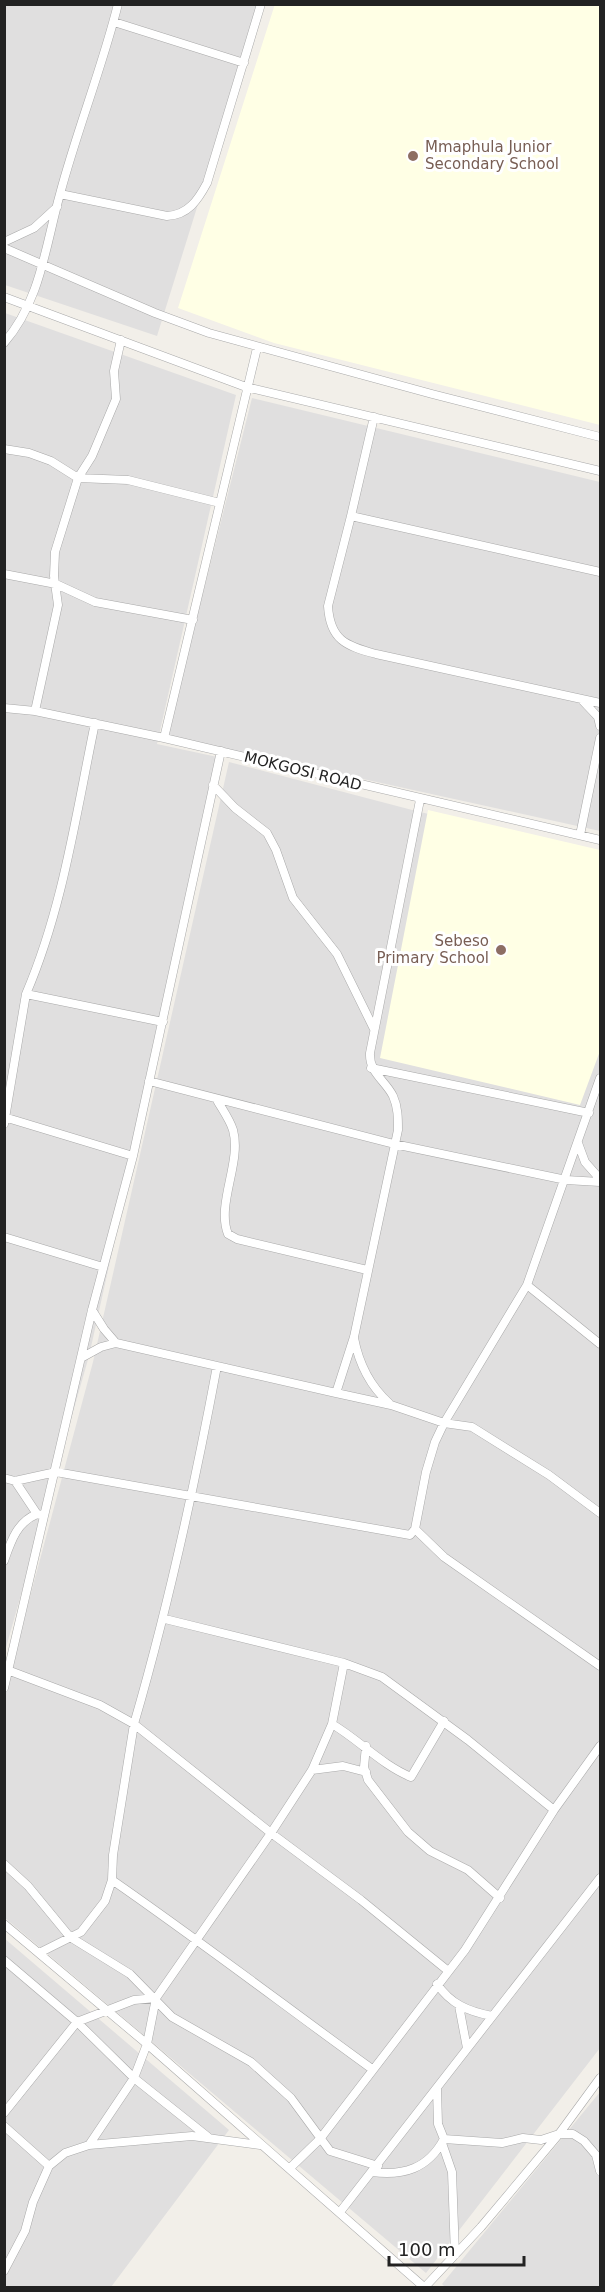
<svg xmlns="http://www.w3.org/2000/svg" width="605" height="2292" font-family="'DejaVu Sans',sans-serif">
<style>
.residential{fill:#e0dfdf}
.education{fill:#ffffe5}
.lines{fill:none;stroke-linecap:round;stroke-linejoin:round}
.minor-casing{stroke:#a9a9a9;stroke-width:9}
.minor{stroke:#fff;stroke-width:8}
.education-dot{fill:#8d6e63;stroke:#fff;stroke-width:2}
.labels{text-anchor:middle;stroke-width:6;stroke-linejoin:round;paint-order:stroke}
.education-label{font-size:15px;fill:#785e54;stroke:#fff;text-anchor:start}
.street-label{font-size:15px;fill:#222;stroke:#fff}
</style>
<rect width="100%" height="100%" fill="#f2efe9"/>
<!-- residential -->
<path class="residential" d="M 5,5 L 260,5 L 157,336 L 5,285 Z
M 5,313 L 236,395 L 157,744 L 222,758 L 89,1356 L 5,1651 Z
M 252,398 L 600,482 L 600,831 L 167,736 Z
M 229,762 L 416,811 L 600,854 L 600,2048 L 426,2273 L 5,1918 L 5,1690 L 93,1362 Z
M 4,1938 L 229,2130 L 111,2287 L 5,2287 Z
M 600,2092 L 600,2287 L 446,2288 L 442,2284 Z"/>
<!-- education -->
<path class="education" d="M 275,4 L 600,5 L 600,425 L 274,343 L 178,308 Z
M 428,810 L 600,850 L 600,1051 L 580,1105 L 380,1058 Z"/>
<g class="lines">
<defs>
<path id="minor" d="M 114,22 L 244,63
M 60,194 L 167,216 C 188,215 198,200 207,183 L 261,4
M 4,242 L 34,228 L 57,207
M 4,248 L 155,313 L 209,333 L 432,394 L 600,437
M 4,297 L 246,387 L 600,471
M 4,343 C 41,300 45,247 60,194 C 77,130 102,68 118,4
M 374,417 L 351,516 L 600,572
M 4,449 L 29,453 L 51,461 L 78,478 L 128,480 L 220,503
M 351,516 L 328,606 C 330,640 346,646 376,654 L 600,703
M 4,574 L 56,584 L 95,602 L 193,620
M 581,699 L 598,717 L 600,726
M 4,708 L 35,711 L 164,738 L 600,840
M 35,711 L 58,605 L 54,576 L 55,552 L 78,478 L 92,456 L 116,399 L 114,371 L 121,340
M 164,738 L 257,348
M 213,785 L 235,808 L 267,833 L 276,850 L 293,898 L 337,954 L 374,1029
M 580,835 L 600,738
M 26,994 C 63,908 76,814 95,723
M 371,1068 L 589,1113
M 149,1081 L 394,1144 L 566,1180 L 600,1182
M 217,1100 C 222,1109 230,1120 233,1130 C 242,1162 216,1204 228,1234 L 237,1239 L 367,1270
M 4,1117 L 133,1156
M 4,1124 L 26,994 L 163,1022
M 578,1143 L 585,1162 L 600,1179
M 4,1237 L 103,1267
M 527,1285 L 600,1344
M 92,1310 L 104,1329 L 116,1343
M 354,1338 C 359,1364 369,1385 389,1403
M 81,1358 L 101,1347 L 116,1343 L 336,1393 L 354,1337 L 398,1130 C 398,1118 398,1107 393,1096 C 385,1080 369,1073 370,1053 L 420,800
M 336,1393 L 391,1405 L 444,1423 L 472,1427 L 549,1475 L 600,1513
M 4,1478 L 15,1481 L 56,1472 L 410,1535 L 415,1529 L 426,1472 L 435,1442 L 444,1423 L 527,1285 L 600,1078
M 15,1481 L 37,1514 L 41,1515
M 415,1529 L 444,1557 L 600,1666
M 4,1561 C 11,1541 17,1522 37,1514
M 165,1619 L 344,1663 L 382,1677 L 468,1740 L 554,1810
M 10,1671 L 100,1705 L 134,1724 C 169,1604 194,1489 217,1366
M 4,1688 L 92,1310 L 133,1156 L 221,751
M 134,1724 L 271,1833 L 361,1900 L 447,1970
M 332,1724 C 359,1740 382,1765 411,1777 L 444,1721
M 366,1746 L 364,1767 L 368,1780 L 408,1832 L 430,1851 L 468,1870 L 500,1898
M 312,1770 L 343,1766 L 366,1772
M 4,1864 L 28,1886 L 70,1937 L 130,1974 L 172,2017 L 251,2062 L 291,2098 L 330,2151 L 378,2166
M 112,1880 C 200,1941 285,2006 372,2069
M 4,1924 L 147,2044 L 425,2288
M 39,1953 L 81,1932 L 105,1901 L 112,1880 L 113,1855 L 134,1724
M 4,1960 L 77,2022 L 134,2078 L 208,2137
M 437,1984 C 451,2004 467,2011 492,2016
M 459,2006 L 467,2048
M 437,2089 L 438,2124 L 444,2139
M 4,2113 L 77,2022 L 134,2000 L 156,1998
M 4,2126 L 49,2166
M 442,2143 L 452,2172 L 455,2255
M 89,2145 L 192,2136 L 260,2145
M 290,2168 L 320,2139 L 465,1950 L 554,1810 L 600,1746
M 372,2172 C 403,2176 428,2169 444,2139 L 502,2143 L 523,2138 L 541,2140 L 559,2134 L 573,2134 L 584,2141 L 596,2155 L 600,2171
M 340,2212 L 600,1878
M 4,2271 L 25,2231 L 33,2202 L 49,2166 L 65,2153 L 89,2145 L 134,2078 L 147,2044 L 156,1998 L 271,1833 L 312,1770 L 332,1724 L 344,1663
M 424,2288 L 481,2227 L 559,2134 L 600,2078"/>
</defs>
<!-- minor casing -->
<use href="#minor" class="minor-casing"/>
<!-- minor -->
<use href="#minor" class="minor"/>
</g>
<!-- markers -->
<g class="education-dot">
<circle cx="413" cy="156" r="6"/>
<circle cx="501" cy="950" r="6"/>
</g>
<g class="labels">
<!-- education labels -->
<g class="education-label">
<text x="425" y="152">Mmaphula Junior<tspan x="425" dy="17">Secondary School</tspan></text>
<text x="489" y="946" text-anchor="end">Sebeso<tspan x="489" dy="17">Primary School</tspan></text>
</g>
<!-- street labels -->
<g class="street-label">
<text transform="translate(303 771) rotate(14)" y="5">MOKGOSI ROAD</text>
</g>
</g>
<!-- border -->
<rect width="605" height="2292" fill="none" stroke="#222222" stroke-width="12"/>
<!-- scale -->
<path d="M389 2256v9h135v-9" fill="none" stroke="#222222" stroke-width="3"/>
<text x="398" y="2256" font-size="18" fill="#222222" stroke="#ffffff" stroke-width="4.5" paint-order="stroke">100 m</text>
</svg>
